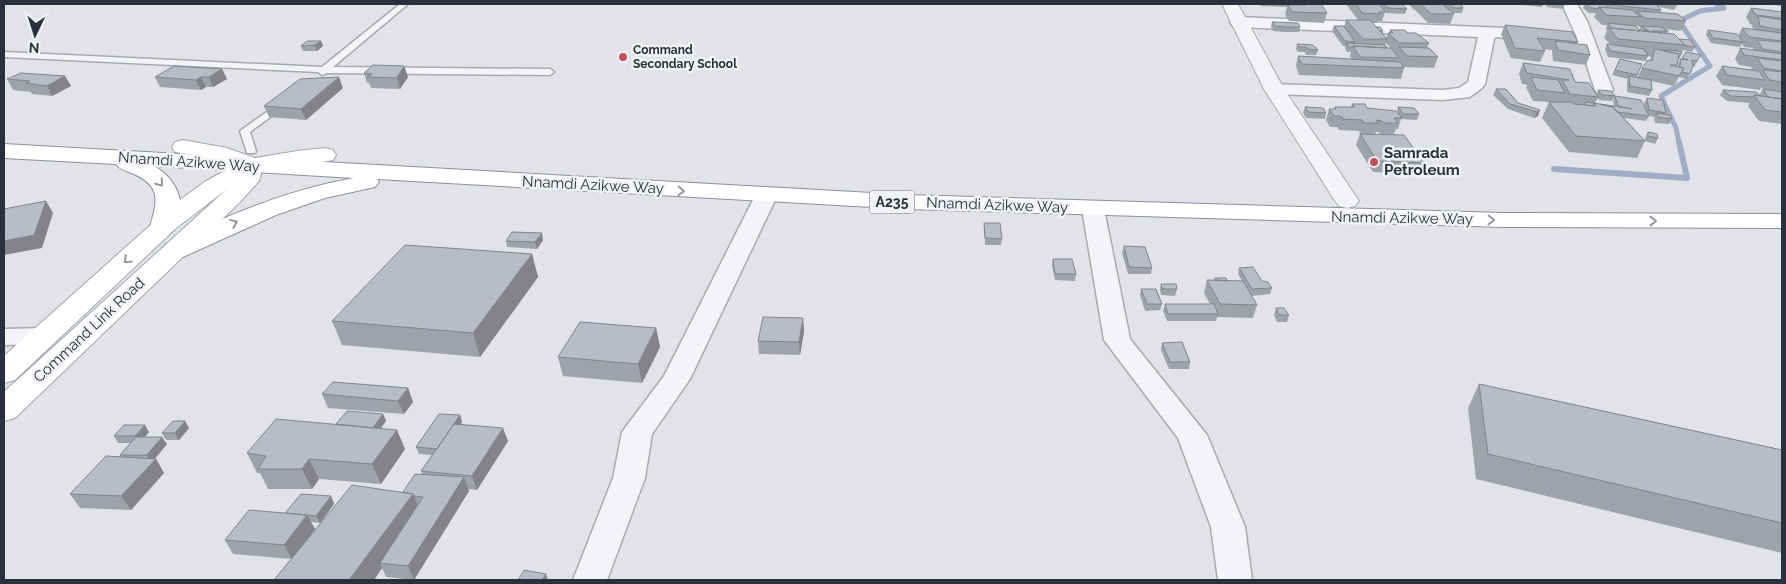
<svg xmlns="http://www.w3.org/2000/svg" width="1786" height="584" font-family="Raleway,sans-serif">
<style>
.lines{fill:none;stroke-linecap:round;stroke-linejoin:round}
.stream-far1{stroke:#9faec4;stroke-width:5}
.stream{stroke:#9faec4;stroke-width:6}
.service-casing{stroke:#a7aab2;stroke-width:3}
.minor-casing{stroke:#a7aab2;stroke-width:3}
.tertiary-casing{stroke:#a7aab2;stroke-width:2}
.primary-casing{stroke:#a1a7b2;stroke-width:2}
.trunk-casing{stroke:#8a909d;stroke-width:2}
.service{fill:#f3f4f7;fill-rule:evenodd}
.minor{fill:#f3f4f7;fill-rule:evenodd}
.tertiary{fill:#f3f4f7;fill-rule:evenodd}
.primary{fill:#fff;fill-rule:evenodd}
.trunk{fill:#fff;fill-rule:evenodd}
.wall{fill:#9fa2a9;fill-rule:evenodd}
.shaded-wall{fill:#828489}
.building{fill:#b9bcc4;stroke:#828489}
.oneway{stroke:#95989e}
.poi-dot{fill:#c0535a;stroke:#f0f2f6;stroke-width:2}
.labels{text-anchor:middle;stroke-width:5;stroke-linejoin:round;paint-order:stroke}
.far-poi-label{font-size:12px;font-weight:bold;fill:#2b303e;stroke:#f0f2f6;text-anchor:start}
.shield{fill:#f0f2f6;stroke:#666a75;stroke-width:1}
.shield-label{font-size:14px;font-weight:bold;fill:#2b303e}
.poi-label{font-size:15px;font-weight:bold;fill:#2b303e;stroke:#f0f2f6;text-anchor:start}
.street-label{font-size:15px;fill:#2b303e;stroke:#f0f2f6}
</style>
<rect width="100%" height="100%" fill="#e1e3e8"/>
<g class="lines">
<!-- stream-far1 -->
<path class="stream-far1" d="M 1679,143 L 1676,128 L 1661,96 L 1710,66 L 1679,21 L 1700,11 L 1724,8 L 1717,4"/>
<!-- stream -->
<path class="stream" d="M 1554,169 L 1687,178 L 1679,142"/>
<defs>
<path id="service" d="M 400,4 L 408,4 L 333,67 L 550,69 L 554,72 L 550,75 L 327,73 L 322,75 L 318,72 L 4,57 L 4,52 L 322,67 Z
M 281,102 L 286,105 L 284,107 L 250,132 L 256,151 L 255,153 L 247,153 L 240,131 Z"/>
<path id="minor" d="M 1562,4 L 1577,4 L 1587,21 L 1613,90 L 1610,94 L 1604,95 L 1598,94 L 1595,90 L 1581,48 L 1496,37 L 1494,39 L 1485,84 L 1482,88 L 1470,97 L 1443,100 L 1274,94 L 1268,93 L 1265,89 L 1268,85 L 1274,84 L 1443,90 L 1459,88 L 1468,82 L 1478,37 L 1238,27 L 1232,25 L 1230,22 L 1232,19 L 1238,17 L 1505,28 L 1577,38 Z
M 766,189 L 774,191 L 777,196 L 690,379 L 652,434 L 645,478 L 607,580 L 573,580 L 613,478 L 622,432 L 664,376 L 755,196 L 758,191 Z
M 1093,202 L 1101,204 L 1104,209 L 1130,339 L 1207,435 L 1245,527 L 1252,580 L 1218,580 L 1211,527 L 1178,438 L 1104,340 L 1082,209 L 1085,204 Z
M 45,328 L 54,330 L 58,336 L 54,342 L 45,344 L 4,345 L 4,329 Z"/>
<path id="tertiary" d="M 1222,4 L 1238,4 L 1284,89 L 1359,201 L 1355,206 L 1347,208 L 1339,206 L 1335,201 L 1264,89 Z"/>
<path id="primary" d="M 183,140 L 227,148 L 255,158 L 297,151 L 325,148 L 333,150 L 336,155 L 333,160 C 310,166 285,163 262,170 L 259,181 L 239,203 L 15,418 L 4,421 L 4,392 L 227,189 L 175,229 L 15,380 L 4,383 L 4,356 L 173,205 L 206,181 L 234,166 L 217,159 L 175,152 L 172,147 L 175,142 Z"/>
<path id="trunk" d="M 4,144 L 907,195 L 1503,213 L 1782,214 L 1782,228 L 1503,227 L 907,209 L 377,179 L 379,182 L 375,187 L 325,198 L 276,215 L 183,257 L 174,259 L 165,257 L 161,251 L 165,245 C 225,216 287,190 354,178 L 154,166 C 179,180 189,208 172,232 L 163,235 L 154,232 L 150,227 C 157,201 162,187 134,174 C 127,171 120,170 116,164 L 4,158 Z"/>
</defs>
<!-- service casing -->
<use href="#service" class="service-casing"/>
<!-- minor casing -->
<use href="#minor" class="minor-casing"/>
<!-- tertiary casing -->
<use href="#tertiary" class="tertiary-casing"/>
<!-- primary casing -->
<use href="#primary" class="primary-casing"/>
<!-- trunk casing -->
<use href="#trunk" class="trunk-casing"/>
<!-- service -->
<use href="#service" class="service"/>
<!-- minor -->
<use href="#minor" class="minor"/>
<!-- tertiary -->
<use href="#tertiary" class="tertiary"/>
<!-- primary -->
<use href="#primary" class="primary"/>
<!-- trunk -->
<use href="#trunk" class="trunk"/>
</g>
<!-- wall -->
<path class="wall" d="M 1260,4 L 1321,4 L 1327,13 L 1324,23 L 1289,21 L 1285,14 L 1287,7 L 1261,6 Z
M 1346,4 L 1402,4 L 1407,9 L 1405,14 L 1386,13 L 1379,4 L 1385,12 L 1382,21 L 1377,21 L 1377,23 L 1372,23 L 1376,27 L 1383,31 L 1383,34 L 1386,38 L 1388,33 L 1389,33 L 1390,30 L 1408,33 L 1429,43 L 1427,48 L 1438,57 L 1434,68 L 1403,67 L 1404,68 L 1401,79 L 1299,75 L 1296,66 L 1298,56 L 1352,59 L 1350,56 L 1351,52 L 1347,52 L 1345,48 L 1345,46 L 1343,46 L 1332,31 L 1334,26 L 1344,27 L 1346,20 L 1358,20 ZM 1386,43 L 1391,48 L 1387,48 L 1385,45 Z
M 1409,4 L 1460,4 L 1463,8 L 1462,13 L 1452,13 L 1450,10 L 1454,14 L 1450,24 L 1428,23 L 1416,11 L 1416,10 L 1414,10 Z
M 1515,4 L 1543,4 L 1542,7 Z
M 1546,4 L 1565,4 L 1563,9 L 1547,7 Z
M 1585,4 L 1660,4 L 1659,7 L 1661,10 L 1660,13 L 1686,21 L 1681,31 L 1665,29 L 1668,31 L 1667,33 L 1695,47 L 1692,52 L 1683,50 L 1678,61 L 1676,66 L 1678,67 L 1678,64 L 1680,59 L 1682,59 L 1686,52 L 1701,55 L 1694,67 L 1693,66 L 1687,79 L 1679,77 L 1674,86 L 1651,81 L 1652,90 L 1649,96 L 1627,92 L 1627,82 L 1628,79 L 1612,75 L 1620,59 L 1642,64 L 1636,78 L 1637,78 L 1642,68 L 1650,60 L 1651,57 L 1648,56 L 1646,61 L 1608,57 L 1605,49 L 1607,44 L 1610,44 L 1604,38 L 1607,31 L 1606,28 L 1607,25 L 1602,25 L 1594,17 L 1596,13 L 1589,13 L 1583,8 ZM 1637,25 L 1639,27 L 1641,27 L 1639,30 L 1636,27 Z
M 1661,4 L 1678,4 L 1674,10 L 1659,7 Z
M 1763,4 L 1782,4 L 1782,6 Z
M 1751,8 L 1767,10 L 1768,9 L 1782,18 L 1782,124 L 1759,121 L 1748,106 L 1750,103 L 1727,101 L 1720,95 L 1723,90 L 1761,96 L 1760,94 L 1763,89 L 1761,87 L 1760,90 L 1722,85 L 1716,76 L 1722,66 L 1752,70 L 1751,68 L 1752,67 L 1739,65 L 1735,59 L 1740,48 L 1752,50 L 1753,48 L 1744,47 L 1742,44 L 1740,47 L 1711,43 L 1706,35 L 1708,30 L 1738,36 L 1742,28 L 1753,29 L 1752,26 L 1753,25 L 1750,24 L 1746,17 Z
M 1272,22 L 1300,27 L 1299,32 L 1285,32 L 1273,31 L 1271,27 Z
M 1505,25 L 1578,42 L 1577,44 L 1590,55 L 1586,65 L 1553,61 L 1552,50 L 1543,49 L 1545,51 L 1540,62 L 1511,58 L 1501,34 Z
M 321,41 L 323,46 L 317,51 L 303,51 L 301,46 Z
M 1297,44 L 1318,50 L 1316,55 L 1306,55 L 1305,52 L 1298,52 L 1296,49 Z
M 1523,63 L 1575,82 L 1597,94 L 1598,90 L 1615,96 L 1612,101 L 1599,100 L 1598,98 L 1595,103 L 1614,106 L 1613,101 L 1615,96 L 1645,107 L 1644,103 L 1647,98 L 1666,113 L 1665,115 L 1672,119 L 1669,124 L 1655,123 L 1654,119 L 1655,117 L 1649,116 L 1646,121 L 1624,118 L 1645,141 L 1645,138 L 1648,132 L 1658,138 L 1655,144 L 1645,141 L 1637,158 L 1569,152 L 1542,118 L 1549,102 L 1533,101 L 1526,87 L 1528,85 L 1522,84 L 1519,74 Z
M 404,66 L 408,77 L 400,89 L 371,88 L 369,83 L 367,83 L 364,73 Z
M 222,69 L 227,79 L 213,87 L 206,87 L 201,90 L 160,87 L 155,77 Z
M 65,76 L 71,86 L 52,96 L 32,94 L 31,92 L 13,90 L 7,79 Z
M 343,88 L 306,120 L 269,117 L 264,106 Z
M 1496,89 L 1518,103 L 1540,110 L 1538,116 L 1534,118 L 1508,109 L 1493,95 Z
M 1352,104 L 1367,108 L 1397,112 L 1398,107 L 1419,114 L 1417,120 L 1401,119 L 1398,129 L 1396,129 L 1394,134 L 1380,134 L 1378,132 L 1376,132 L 1375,134 L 1424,163 L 1419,174 L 1373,172 L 1356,145 L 1360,134 L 1359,131 L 1339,130 L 1337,127 L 1330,127 L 1326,120 L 1329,109 L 1334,109 L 1335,107 L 1351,107 Z
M 1305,107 L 1326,113 L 1325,119 L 1306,118 L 1303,113 Z
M 984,223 L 1002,239 L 1001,245 L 985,245 Z
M 543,240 L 537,249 L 507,247 L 506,241 Z
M 1124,246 L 1152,268 L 1151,274 L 1128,274 L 1122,253 Z
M 532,254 L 538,277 L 480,357 L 342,345 L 332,321 Z
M 1053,259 L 1076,274 L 1075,281 L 1055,280 L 1052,265 Z
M 1239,268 L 1262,281 L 1272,288 L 1270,294 L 1251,296 L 1257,305 L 1253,318 L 1217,317 L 1216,321 L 1167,321 L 1163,311 L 1165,304 L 1210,304 L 1204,293 L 1207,280 L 1214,280 L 1215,278 L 1227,281 L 1242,281 L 1238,274 Z
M 1161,284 L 1177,289 L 1175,296 L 1161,295 L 1160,290 Z
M 1141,289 L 1162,304 L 1160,310 L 1145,311 L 1140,295 Z
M 1276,308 L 1289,315 L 1287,322 L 1277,322 L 1274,315 Z
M 803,318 L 804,331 L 800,355 L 759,354 L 758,341 Z
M 656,328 L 660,347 L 642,383 L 563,376 L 558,357 Z
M 1162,343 L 1190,362 L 1189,369 L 1169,369 L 1161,350 Z
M 1479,384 L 1782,450 L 1782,553 L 1476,479 L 1468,408 Z
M 408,388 L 413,402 L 404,414 L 328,408 L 322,394 Z
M 383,414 L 386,421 L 381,428 L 405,449 L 381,484 L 319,479 L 312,489 L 268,489 L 260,473 L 257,473 L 247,453 L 336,424 Z
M 460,415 L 462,422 L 461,424 L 508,441 L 477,490 L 468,489 L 469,491 L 414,580 L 386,577 L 382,568 L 374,580 L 274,580 L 291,559 L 233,554 L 225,540 L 286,513 L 331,496 L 334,504 L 320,523 L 311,522 L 315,529 L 302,546 L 403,492 L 422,474 L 421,471 L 432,455 L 419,454 L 416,447 Z
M 189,428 L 179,440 L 166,440 L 162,433 Z
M 149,432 L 145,437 L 167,444 L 155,459 L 156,459 L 164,473 L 131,510 L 80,508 L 70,494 L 121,457 L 120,455 L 130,443 L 118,443 L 114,436 Z"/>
<!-- shaded-wall -->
<path class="shaded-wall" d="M 321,41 L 323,46 L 317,51 L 315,45 Z
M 404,66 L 408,77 L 400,89 L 397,78 Z
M 222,69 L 227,79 L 213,87 L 209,77 Z
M 65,76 L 71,86 L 52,96 L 47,86 Z
M 201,77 L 206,87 L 201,90 L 196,80 Z
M 339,77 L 343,88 L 306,120 L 301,109 Z
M 1540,110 L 1538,116 L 1534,118 L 1537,112 Z
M 46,201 L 53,213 L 42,248 L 4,255 L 4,241 Z
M 542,233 L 543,240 L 537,249 L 535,242 Z
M 532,254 L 538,277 L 480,357 L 473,333 Z
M 803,318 L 804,331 L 800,355 L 799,342 Z
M 656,328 L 660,347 L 642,383 L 638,364 Z
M 408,388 L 413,402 L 404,414 L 398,401 Z
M 383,414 L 386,421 L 376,435 L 373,428 Z
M 460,415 L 462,422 L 441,456 L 438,449 Z
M 185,421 L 189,428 L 179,440 L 175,433 Z
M 145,425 L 149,432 L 139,443 L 135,436 Z
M 503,428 L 508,441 L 477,490 L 472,476 Z
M 397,430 L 405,449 L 381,484 L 372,464 Z
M 162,437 L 167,444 L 151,463 L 147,455 Z
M 156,459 L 164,473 L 131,510 L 121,496 Z
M 309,459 L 319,479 L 312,489 L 302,469 Z
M 464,477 L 469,491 L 414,580 L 408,566 Z
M 413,494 L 422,514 L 380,563 L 382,568 L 374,580 L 349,580 Z
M 331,496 L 334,504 L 320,523 L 316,516 Z
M 307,515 L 315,529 L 292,559 L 284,545 Z
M 546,574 L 548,580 L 542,580 Z"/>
<!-- building -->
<path class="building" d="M 1305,4 L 1321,4 L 1327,13 L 1292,12 L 1288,5 L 1306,5 Z
M 1356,4 L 1379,4 L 1385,12 L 1378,12 L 1380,14 L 1362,13 Z
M 1384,4 L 1402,4 L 1407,9 L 1388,8 Z
M 1421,4 L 1442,4 L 1454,14 L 1431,14 Z
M 1452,4 L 1460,4 L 1463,8 L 1454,8 L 1451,5 Z
M 1586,4 L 1605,4 L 1607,8 L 1599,7 L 1598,9 L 1591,8 Z
M 1618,4 L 1656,4 L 1661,10 L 1621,6 Z
M 1599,7 L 1632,10 L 1641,17 L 1606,15 Z
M 1751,8 L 1782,12 L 1782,18 L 1756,15 Z
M 1637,11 L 1678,14 L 1686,21 L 1644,18 Z
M 1758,16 L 1782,20 L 1782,30 L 1760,26 Z
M 1346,20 L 1370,20 L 1387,39 L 1363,39 Z
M 1272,22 L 1298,23 L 1300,27 L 1286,27 L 1275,26 Z
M 1608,23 L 1636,26 L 1640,31 L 1611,28 Z
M 1505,25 L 1573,32 L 1578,42 L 1537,38 L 1545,51 L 1515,48 Z
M 1334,26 L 1344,26 L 1355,42 L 1345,41 Z
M 1641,26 L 1661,27 L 1668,31 L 1652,31 L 1662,33 L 1644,31 L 1649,31 Z
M 1376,27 L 1380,27 L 1383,31 L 1380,31 Z
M 1609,28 L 1674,34 L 1685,45 L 1618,39 Z
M 1742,28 L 1782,33 L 1782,41 L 1749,37 Z
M 1390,30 L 1405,30 L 1408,33 L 1416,33 L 1429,43 L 1399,43 L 1388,33 L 1393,33 Z
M 1708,30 L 1737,34 L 1743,42 L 1713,38 Z
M 1679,39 L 1691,40 L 1695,47 L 1682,45 L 1685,45 Z
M 1757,40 L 1782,42 L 1782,52 L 1763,49 Z
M 307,41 L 321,41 L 315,45 L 301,46 Z
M 1555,41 L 1587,45 L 1590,55 L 1558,50 Z
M 1346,43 L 1385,45 L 1387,48 L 1353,46 L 1354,47 L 1349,47 Z
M 1297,44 L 1313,45 L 1318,50 L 1308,49 L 1306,47 L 1299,47 Z
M 1607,44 L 1644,49 L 1648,56 L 1610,51 Z
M 1353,46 L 1391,48 L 1399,58 L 1360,57 Z
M 1399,47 L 1429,48 L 1438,57 L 1407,56 Z
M 1740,48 L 1782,54 L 1782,60 L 1744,55 Z
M 1655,49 L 1679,54 L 1677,65 L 1670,65 L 1684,68 L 1679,76 L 1642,68 L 1648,60 L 1652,61 Z
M 1663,50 L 1672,50 L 1682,52 L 1679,58 L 1678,58 L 1679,54 Z
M 1686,52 L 1701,55 L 1697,61 L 1692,60 L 1693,66 L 1690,74 L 1682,72 L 1684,68 L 1679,67 L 1681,63 L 1680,59 L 1688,60 L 1682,58 Z
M 1298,56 L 1400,62 L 1404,68 L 1302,64 Z
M 1757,58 L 1782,61 L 1782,71 L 1764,68 Z
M 1620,59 L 1642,64 L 1637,75 L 1615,70 Z
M 1523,63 L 1570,69 L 1575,82 L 1589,83 L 1598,97 L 1570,94 L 1562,80 L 1569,80 L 1527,73 Z
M 373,65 L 404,66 L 397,78 L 367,77 L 372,74 L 364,73 Z
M 174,66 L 222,69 L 209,77 L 201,77 L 196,80 L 155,77 Z
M 1722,66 L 1759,71 L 1765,80 L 1727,75 Z
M 1763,70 L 1782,72 L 1782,82 L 1769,80 Z
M 21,73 L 65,76 L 47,86 L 26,83 L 30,81 L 7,79 Z
M 1629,76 L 1651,80 L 1652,90 L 1630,86 Z
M 339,77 L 301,109 L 264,106 L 300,79 Z
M 1531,77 L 1558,80 L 1565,93 L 1537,90 Z
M 1496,89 L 1506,89 L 1518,103 L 1540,110 L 1537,112 L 1510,104 Z
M 1763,89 L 1782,92 L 1782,99 L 1768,97 Z
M 1598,90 L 1611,91 L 1615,96 L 1602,95 Z
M 1723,90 L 1756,92 L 1761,96 L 1754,95 L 1753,97 L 1730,96 Z
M 1754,95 L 1782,99 L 1782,112 L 1765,110 Z
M 1615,96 L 1641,100 L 1649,116 L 1617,112 L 1613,107 L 1600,104 L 1632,109 L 1618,106 Z
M 1647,98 L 1663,100 L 1666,113 L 1649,110 Z
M 1549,102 L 1571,102 L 1573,104 L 1596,106 L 1594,103 L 1613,107 L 1645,141 L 1576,136 Z
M 1585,102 L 1594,103 L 1593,106 L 1586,105 Z
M 1352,104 L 1365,104 L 1367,108 L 1396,111 L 1402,118 L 1394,118 L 1398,123 L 1384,123 L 1382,121 L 1376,120 L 1379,123 L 1364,123 L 1362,120 L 1343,119 L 1341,116 L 1334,116 L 1329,109 L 1336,109 L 1335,107 L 1355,107 Z
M 1305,107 L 1323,108 L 1326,113 L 1308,112 Z
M 1398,107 L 1414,108 L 1419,114 L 1403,114 Z
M 1656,113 L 1670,115 L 1672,119 L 1658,117 Z
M 1648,132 L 1657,134 L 1658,138 L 1648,136 Z
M 1360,134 L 1404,135 L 1424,163 L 1377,161 Z
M 46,201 L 34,235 L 4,241 L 4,209 Z
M 984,223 L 1000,223 L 1002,239 L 985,238 Z
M 512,232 L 542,233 L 535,242 L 506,241 Z
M 405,245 L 532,254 L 473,333 L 332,321 Z
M 1124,246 L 1145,247 L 1152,268 L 1129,267 Z
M 1053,259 L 1072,259 L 1076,274 L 1055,274 Z
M 1253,267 L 1262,281 L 1268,282 L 1272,288 L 1252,289 L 1239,268 Z
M 1215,278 L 1226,278 L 1227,281 L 1215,280 Z
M 1207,280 L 1243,281 L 1257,305 L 1220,304 Z
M 1161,284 L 1176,284 L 1177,289 L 1162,289 Z
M 1141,289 L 1156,289 L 1162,304 L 1147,304 Z
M 1165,304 L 1214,304 L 1218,314 L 1168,314 Z
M 1276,308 L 1284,308 L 1289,315 L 1279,315 Z
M 763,317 L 803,318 L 799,342 L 758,341 Z
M 580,322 L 656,328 L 638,364 L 558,357 Z
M 1182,342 L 1190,362 L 1170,362 L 1162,343 Z
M 333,382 L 408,388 L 398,401 L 322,394 Z
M 1479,384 L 1782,450 L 1782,523 L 1488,454 Z
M 347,411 L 383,414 L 373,428 L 336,424 Z
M 439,414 L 460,415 L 437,449 L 416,447 Z
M 276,419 L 397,430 L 372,464 L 309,459 L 302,469 L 258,469 L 266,456 L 247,453 Z
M 173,421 L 185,421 L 175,433 L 162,433 Z
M 454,424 L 503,428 L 472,476 L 421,471 Z
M 124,425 L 145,425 L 135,436 L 114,436 Z
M 136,437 L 162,437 L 147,455 L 120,455 Z
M 106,456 L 156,459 L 121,496 L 70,494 Z
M 415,474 L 464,477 L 408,566 L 380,563 L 423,497 L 414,496 L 413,494 L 403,492 Z
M 352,485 L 413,494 L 349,580 L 274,580 Z
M 301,494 L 331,496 L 316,516 L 285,513 Z
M 249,510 L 307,515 L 284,545 L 225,540 Z
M 524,570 L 546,574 L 542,580 L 518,580 Z"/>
<!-- one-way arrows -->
<defs><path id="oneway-chevron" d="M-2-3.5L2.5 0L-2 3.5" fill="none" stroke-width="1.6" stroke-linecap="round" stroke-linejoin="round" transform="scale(1.25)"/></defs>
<g class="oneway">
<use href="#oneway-chevron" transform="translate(160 183) rotate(51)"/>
<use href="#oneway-chevron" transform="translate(681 191) rotate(3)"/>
<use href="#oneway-chevron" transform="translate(1491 220) rotate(1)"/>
<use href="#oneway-chevron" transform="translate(1653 221)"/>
<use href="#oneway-chevron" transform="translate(234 223) rotate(-22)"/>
<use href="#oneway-chevron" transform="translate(127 260) rotate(137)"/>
</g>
<!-- markers -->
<g class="poi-dot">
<circle cx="623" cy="57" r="5"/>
<circle cx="1374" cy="162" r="5"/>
</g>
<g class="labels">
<!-- far-poi labels -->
<g class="far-poi-label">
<text x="633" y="54">Command<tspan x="633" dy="14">Secondary School</tspan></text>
</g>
<!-- shield labels -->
<rect class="shield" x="869.5" y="190.5" width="45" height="23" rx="4"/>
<g class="shield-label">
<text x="892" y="207">A235</text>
</g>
<!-- poi labels -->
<g class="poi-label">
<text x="1384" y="158">Samrada<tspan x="1384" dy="17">Petroleum</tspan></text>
</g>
<!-- street labels -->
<g class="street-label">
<text transform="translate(189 162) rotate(4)" y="5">Nnamdi Azikwe Way</text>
<text transform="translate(593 185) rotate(3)" y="5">Nnamdi Azikwe Way</text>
<text transform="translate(997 205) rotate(2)" y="5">Nnamdi Azikwe Way</text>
<text transform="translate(1402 218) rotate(1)" y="5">Nnamdi Azikwe Way</text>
<text transform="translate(89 330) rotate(-43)" y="5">Command Link Road</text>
</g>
</g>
<!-- border -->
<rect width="1786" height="584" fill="none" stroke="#2b303e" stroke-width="10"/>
<!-- north arrow -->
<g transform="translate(35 35) rotate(184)" stroke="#f0f2f6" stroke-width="4" paint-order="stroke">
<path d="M0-4L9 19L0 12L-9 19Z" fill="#2b303e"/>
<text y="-8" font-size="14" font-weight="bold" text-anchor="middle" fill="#2b303e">N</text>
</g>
</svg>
